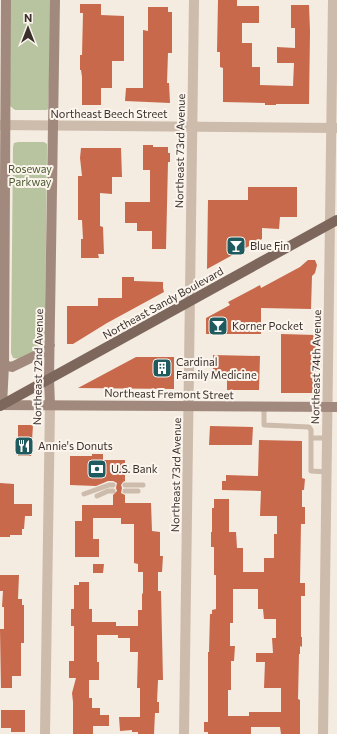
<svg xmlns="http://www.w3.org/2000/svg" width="337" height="734" font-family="Commissioner,sans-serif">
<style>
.green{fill:#b8c4a0}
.building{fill:#c8694b;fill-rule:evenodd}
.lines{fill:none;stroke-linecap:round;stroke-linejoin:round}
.lane{stroke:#cdbbac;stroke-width:5}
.street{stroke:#cdbbac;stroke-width:10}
.secondary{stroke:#a18a7d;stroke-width:10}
.primary{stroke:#7d675c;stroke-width:10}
.labels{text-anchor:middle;stroke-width:4;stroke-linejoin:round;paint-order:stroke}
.street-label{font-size:11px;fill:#3b302b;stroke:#fbf5ee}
.park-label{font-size:11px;fill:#4a5a2e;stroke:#fbf5ee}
.poi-label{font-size:11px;fill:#3b302b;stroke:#fbf5ee;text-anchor:start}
</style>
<rect width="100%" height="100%" fill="#f4ebe1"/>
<!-- green -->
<path class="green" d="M 10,0 L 53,0 L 48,109 L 47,110 L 15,110 L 10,106 Z
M 18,142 L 44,142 L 47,144 L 47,148 L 45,338 C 41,349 30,353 20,359 L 13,358 L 11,353 L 13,147 L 14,143 Z"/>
<!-- building -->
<path class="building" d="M 218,0 L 237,0 L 237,6 L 259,6 L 259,23 L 242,23 L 242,43 L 252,43 L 252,67 L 260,67 L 260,85 L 293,86 L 294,63 L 277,63 L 277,47 L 295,48 L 295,28 L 291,28 L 291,5 L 309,5 L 310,31 L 309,104 L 276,104 L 276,105 L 265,105 L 265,103 L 223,102 L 223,68 L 220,67 L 220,52 L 217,52 Z
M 80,4 L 101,4 L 101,15 L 124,16 L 124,61 L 112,61 L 112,88 L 101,88 L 101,105 L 82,105 L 82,77 L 81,70 L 80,70 L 80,55 L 82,55 L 83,13 L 80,13 Z
M 148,7 L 168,7 L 168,12 L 172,12 L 172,53 L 168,53 L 167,83 L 169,83 L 170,103 L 125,101 L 126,88 L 143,88 L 143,30 L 148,31 Z
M 143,145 L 153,145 L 153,147 L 168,147 L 168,153 L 170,153 L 170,162 L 168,162 L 166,249 L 152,249 L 152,231 L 137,231 L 137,223 L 125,223 L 125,202 L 150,202 L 150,170 L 143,170 Z
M 81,148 L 121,148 L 122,177 L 112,177 L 112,194 L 100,193 L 100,226 L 103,227 L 104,254 L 98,254 L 99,258 L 81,258 L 81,239 L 83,239 L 82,220 L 78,220 L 78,176 L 82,176 L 80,158 Z
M 248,187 L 297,187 L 297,217 L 280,217 L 279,229 L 262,228 L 262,239 L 207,269 L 208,200 L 248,200 Z
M 308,260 L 315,260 L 317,265 L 315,273 L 312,276 L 311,309 L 261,308 L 261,334 L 206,334 L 206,318 L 230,305 L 228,302 L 260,285 L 261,288 L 300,267 Z
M 122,277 L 134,277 L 134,281 L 163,282 L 163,288 L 164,292 L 107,323 L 73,344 L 67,344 L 67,306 L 98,306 L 98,298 L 122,298 Z
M 281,334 L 316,335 L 315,393 L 281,393 Z
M 213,355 L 260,356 L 259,390 L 227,390 L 227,372 L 213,372 Z
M 136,357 L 174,357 L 174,389 L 78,388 Z
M 18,425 L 33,425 L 31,456 L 18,456 Z
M 210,426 L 253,427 L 252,445 L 209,445 Z
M 259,440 L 302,441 L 302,478 L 305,479 L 304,490 L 302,490 L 302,507 L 305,507 L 305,524 L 301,524 L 300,583 L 305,583 L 305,596 L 301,596 L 301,637 L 302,637 L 302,647 L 300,646 L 300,654 L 299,654 L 298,699 L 300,700 L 300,734 L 281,734 L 280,727 L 251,727 L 251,734 L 208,734 L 208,732 L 204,732 L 204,722 L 208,722 L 208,652 L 209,652 L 210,614 L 212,614 L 212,610 L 216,609 L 216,575 L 214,575 L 214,547 L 211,547 L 211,532 L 212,532 L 212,508 L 214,508 L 214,499 L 229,499 L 229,532 L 236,532 L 237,548 L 243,548 L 243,572 L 264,572 L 264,558 L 274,558 L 274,534 L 277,534 L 277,516 L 260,516 L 261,491 L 222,490 L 222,481 L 226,481 L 226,475 L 258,476 ZM 233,589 L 258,589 L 258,609 L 263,609 L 264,619 L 276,619 L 276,638 L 272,638 L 273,653 L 256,653 L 256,662 L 265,662 L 264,688 L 281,688 L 281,712 L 249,712 L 249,716 L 228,716 L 228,690 L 231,690 L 231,661 L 234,661 L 235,646 L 230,646 L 230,623 L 233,623 Z
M 92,454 L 103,454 L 103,460 L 125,460 L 125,481 L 123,482 L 121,485 L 122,488 L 121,493 L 125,495 L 125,503 L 151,503 L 152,531 L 160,532 L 160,556 L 163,556 L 162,572 L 158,572 L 158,591 L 161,591 L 163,680 L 158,680 L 157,702 L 159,702 L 159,713 L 155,713 L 154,734 L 138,734 L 138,732 L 132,732 L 132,730 L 120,731 L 119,717 L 140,717 L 140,688 L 137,688 L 138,652 L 130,652 L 130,638 L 118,638 L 118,635 L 97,635 L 97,662 L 99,662 L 99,680 L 89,680 L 89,698 L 92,698 L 92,708 L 100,708 L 100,715 L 109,715 L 109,726 L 93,726 L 93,734 L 73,734 L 73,702 L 72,693 L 76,678 L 69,678 L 69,661 L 74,661 L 74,626 L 71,626 L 71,609 L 74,609 L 74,585 L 79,585 L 79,582 L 89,582 L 89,609 L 92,609 L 92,622 L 116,622 L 116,626 L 138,626 L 138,610 L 142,610 L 142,593 L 143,594 L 143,572 L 138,572 L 138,564 L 134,563 L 134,524 L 121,524 L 121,518 L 93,518 L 93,539 L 99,539 L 99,557 L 75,557 L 75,521 L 82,521 L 82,505 L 113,505 L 113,495 L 117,491 L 116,488 L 117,483 L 113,481 L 108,481 L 96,486 L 70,485 L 70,456 L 92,456 Z
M 0,483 L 14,484 L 14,504 L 32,504 L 32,516 L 25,516 L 24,529 L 22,529 L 22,535 L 10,535 L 10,537 L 0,537 Z
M 93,564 L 104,564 L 103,573 L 93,573 Z
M 0,575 L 19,575 L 18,599 L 22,599 L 22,605 L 24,605 L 24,643 L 21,643 L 21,676 L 12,676 L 12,688 L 1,688 L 0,629 L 4,629 L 4,607 L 2,607 L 3,591 L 0,591 Z
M 1,710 L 25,710 L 25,732 L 11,732 L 11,728 L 1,728 Z"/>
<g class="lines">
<!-- lane -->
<path class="lane" d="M 264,407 L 264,425 L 309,427 L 311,430 L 311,438 L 327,438
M 311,438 L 311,471 L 327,472
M 125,485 L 143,485
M 125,491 L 138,491
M 84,494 L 109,485 L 113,485
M 97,496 L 108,491 L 113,491"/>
<!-- street -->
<path class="street" d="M 0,125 L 337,128
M 45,734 L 50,405
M 184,734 L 194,0
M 323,734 L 333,0"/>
<!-- secondary -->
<path class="secondary" d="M 4,365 L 12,367 L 45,351 L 50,345
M 0,405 L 337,407
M 2,405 L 4,365 L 6,0
M 50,405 L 49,379 L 55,0"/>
<!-- primary -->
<path class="primary" d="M 0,406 L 337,220"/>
</g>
<!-- icons -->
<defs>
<symbol id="bar-square" viewBox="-11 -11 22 22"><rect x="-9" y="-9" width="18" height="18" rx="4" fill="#1f5a5e" stroke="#fbf5ee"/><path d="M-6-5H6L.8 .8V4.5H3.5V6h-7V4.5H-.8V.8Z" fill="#fff"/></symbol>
<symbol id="building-square" viewBox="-11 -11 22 22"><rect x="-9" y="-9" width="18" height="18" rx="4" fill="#1f5a5e" stroke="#fbf5ee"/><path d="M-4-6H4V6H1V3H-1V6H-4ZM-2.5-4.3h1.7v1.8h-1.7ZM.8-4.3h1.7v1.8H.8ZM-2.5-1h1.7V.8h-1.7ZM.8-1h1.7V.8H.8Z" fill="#fff"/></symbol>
<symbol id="restaurant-square" viewBox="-11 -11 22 22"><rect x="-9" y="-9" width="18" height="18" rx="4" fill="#1f5a5e" stroke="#fbf5ee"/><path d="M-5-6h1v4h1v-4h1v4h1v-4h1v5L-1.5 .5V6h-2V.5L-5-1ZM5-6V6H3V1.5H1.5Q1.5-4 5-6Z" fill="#fff"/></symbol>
<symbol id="bank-square" viewBox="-11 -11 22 22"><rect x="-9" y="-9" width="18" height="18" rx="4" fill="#1f5a5e" stroke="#fbf5ee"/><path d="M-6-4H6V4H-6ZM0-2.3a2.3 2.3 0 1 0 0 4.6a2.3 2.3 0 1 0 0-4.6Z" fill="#fff"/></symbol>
</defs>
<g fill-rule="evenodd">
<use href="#bar-square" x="225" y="235" width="22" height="22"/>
<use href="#bar-square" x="207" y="315" width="22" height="22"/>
<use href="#building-square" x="151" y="357" width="22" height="22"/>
<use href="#restaurant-square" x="13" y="435" width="22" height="22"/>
<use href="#bank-square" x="86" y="458" width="22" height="22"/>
</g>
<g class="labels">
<!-- street labels -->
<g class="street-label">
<text x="109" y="118">Northeast Beech Street</text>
<text transform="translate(180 151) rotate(-89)" y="4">Northeast 73rd Avenue</text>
<text transform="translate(163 303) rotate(-29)" y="4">Northeast Sandy Boulevard</text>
<text transform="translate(38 367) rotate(-89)" y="4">Northeast 72nd Avenue</text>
<text transform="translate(316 367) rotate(-89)" y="4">Northeast 74th Avenue</text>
<text transform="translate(169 394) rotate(1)" y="4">Northeast Fremont Street</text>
<text transform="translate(176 475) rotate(-89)" y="4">Northeast 73rd Avenue</text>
</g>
<!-- park labels -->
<g class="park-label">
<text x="30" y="173">Roseway<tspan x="30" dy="13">Parkway</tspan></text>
</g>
<!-- poi labels -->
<g class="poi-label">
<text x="250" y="250">Blue Fin</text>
<text x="232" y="330">Korner Pocket</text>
<text x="176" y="366">Cardinal<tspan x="176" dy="13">Family Medicine</tspan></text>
<text x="38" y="450">Annie's Donuts</text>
<text x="111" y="473">U.S. Bank</text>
</g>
</g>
<!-- north arrow -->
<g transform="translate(28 28)" stroke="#fbf5ee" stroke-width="3" paint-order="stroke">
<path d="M0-3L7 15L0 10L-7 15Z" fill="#3b302b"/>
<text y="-6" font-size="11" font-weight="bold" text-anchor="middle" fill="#3b302b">N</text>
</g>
</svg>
